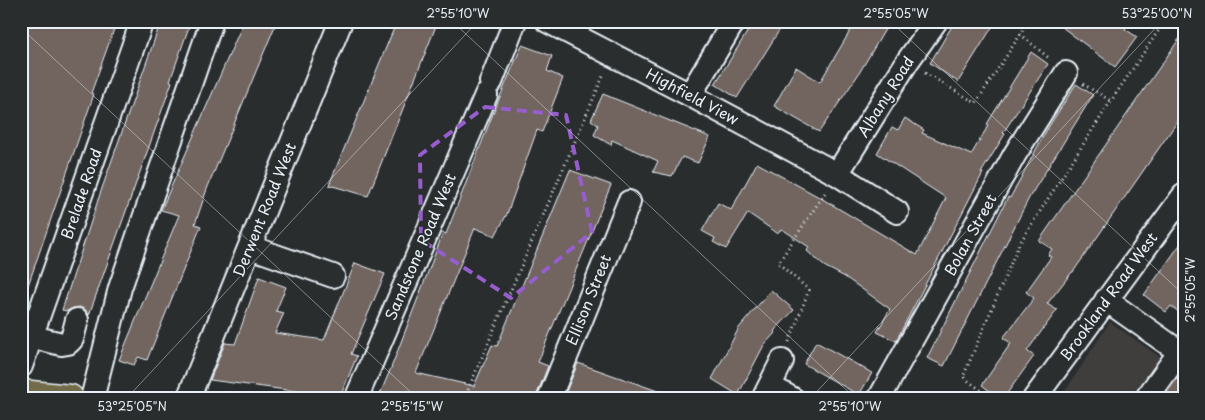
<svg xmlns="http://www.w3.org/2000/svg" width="1205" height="420" viewBox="0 0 1205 420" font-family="'Playpen Sans',sans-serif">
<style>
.built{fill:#403e3d}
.building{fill:#72655f;stroke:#e8f1f8}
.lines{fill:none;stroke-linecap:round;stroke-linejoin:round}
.minor-casing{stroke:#e8f1f8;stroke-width:26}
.major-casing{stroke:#e8f1f8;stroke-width:31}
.path{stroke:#e8f1f8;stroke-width:3;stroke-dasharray:1 4;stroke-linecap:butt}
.minor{stroke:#2a2d2e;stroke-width:22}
.major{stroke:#736c4b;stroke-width:28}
.marked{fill:none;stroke:#965dcd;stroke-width:4;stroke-dasharray:10 6;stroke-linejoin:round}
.ticks{fill:none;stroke:#e8f1f8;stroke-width:1;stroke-opacity:0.45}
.labels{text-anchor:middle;stroke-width:4;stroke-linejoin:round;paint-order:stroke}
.street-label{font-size:15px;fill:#e8f1f8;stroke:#2a2d2e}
.neatline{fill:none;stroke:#e8f1f8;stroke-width:2}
.ticks-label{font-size:12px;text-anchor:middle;fill:#e8f1f8}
</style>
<rect width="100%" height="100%" fill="#2a2d2e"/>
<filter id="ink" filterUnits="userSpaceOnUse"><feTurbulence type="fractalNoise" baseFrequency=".02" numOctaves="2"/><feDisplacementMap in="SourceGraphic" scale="10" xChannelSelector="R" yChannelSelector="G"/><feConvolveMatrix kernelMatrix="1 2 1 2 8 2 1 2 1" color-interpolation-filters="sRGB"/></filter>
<g filter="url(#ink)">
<path class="built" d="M 1110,322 L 1161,358 L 1131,399 L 1060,399 Z"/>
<path class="building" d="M 26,21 L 117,21 L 91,93 L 94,94 L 24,297 L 21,297 L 21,35 Z
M 161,21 L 191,21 L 170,81 L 172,82 L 89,315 L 86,310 L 80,307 L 73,308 L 67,311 L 62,310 L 100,194 Z
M 244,21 L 277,21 L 207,189 L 195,224 L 201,226 L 147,360 L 138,357 L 134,365 L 119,360 L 179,215 L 161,210 Z
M 397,21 L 438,21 L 368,196 L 329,185 Z
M 754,21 L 785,21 L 737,98 L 715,84 Z
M 856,21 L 890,21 L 858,75 L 819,132 L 774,106 L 796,67 L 820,82 Z
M 955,21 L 996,21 L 958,82 L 930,63 Z
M 1054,21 L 1129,21 L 1125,29 L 1137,37 L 1115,67 Z
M 1184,32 L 1184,112 L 1073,272 L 1072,272 L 1047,304 L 1057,310 L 1027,351 L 1034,356 L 1003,399 L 1000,399 L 982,385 L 1011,343 L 1003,338 L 1034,298 L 1026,292 L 1051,257 L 1048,255 L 1052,249 L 1039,241 Z
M 522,45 L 552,56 L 547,71 L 563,78 L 542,132 L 537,130 L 507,214 L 495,236 L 475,228 L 416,373 L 474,386 L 492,345 L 497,346 L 570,170 L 611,185 L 538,362 L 548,366 L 537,394 L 536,399 L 378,399 L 391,368 L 443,233 L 446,234 L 494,111 Z
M 1031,52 L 1048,64 L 1003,133 L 1005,134 L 981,173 L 983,173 L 973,192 L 896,341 L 877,332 L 890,309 L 845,277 L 824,266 L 807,251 L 809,247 L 782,229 L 777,233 L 748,213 L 726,249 L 713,242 L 715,238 L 702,231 L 718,203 L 731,210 L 757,163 L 819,197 L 917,255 L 946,198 L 877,153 L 892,127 L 898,130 L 905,118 L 924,130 L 922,133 L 971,155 L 988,126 L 987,124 Z
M 1076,84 L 1093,95 L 1029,198 L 944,366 L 927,358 L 1008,197 L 1010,198 L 1046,131 Z
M 603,94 L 710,137 L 698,163 L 682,157 L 672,176 L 653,172 L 658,161 L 612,140 L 611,145 L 594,135 L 598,125 L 591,120 Z
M 1184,239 L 1184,316 L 1171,306 L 1166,312 L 1144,295 Z
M 355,263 L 385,274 L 351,354 L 357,356 L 340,397 L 210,380 L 225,343 L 235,344 L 259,277 L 286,287 L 276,311 L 284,313 L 275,333 L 324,340 Z
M 771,290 L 794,310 L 774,331 L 775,333 L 764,345 L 738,395 L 712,379 L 739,328 Z
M 816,342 L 872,373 L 859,395 L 804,364 Z
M 578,363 L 672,396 L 672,399 L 563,399 Z
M 1184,369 L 1184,399 L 1162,399 Z"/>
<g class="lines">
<g class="minor-casing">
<path id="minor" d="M 547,21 L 690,95 L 837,174 L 897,212
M 491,82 L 515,21
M 690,95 L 734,21
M 837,174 L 907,62 L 936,21
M 250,247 L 333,276
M 1106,300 L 1184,355
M 32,337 L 62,344 L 68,343 L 72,339 L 77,320
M 21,366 L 142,21
M 770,386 L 793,399
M 92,399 L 120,288 L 212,21
M 188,399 L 341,21
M 356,399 L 486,95
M 549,399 L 629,202
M 763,399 L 782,361
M 879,399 L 1015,154 L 1066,73
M 1034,399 L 1184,195
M 1146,399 L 1184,346"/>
</g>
<g class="major-casing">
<path id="major" d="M 21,394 L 70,399"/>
</g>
<path class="path" d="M 1020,34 L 1050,59
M 925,73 L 976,103 L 1029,21
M 1083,84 L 1111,101
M 789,342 L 809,290 L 778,263 L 825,193
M 464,399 L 604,74
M 993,399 L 963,377 L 1019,244 L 1111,101 L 1165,21"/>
<use href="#minor" class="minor"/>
<use href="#major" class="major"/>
</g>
</g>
<path class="marked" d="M 485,107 L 566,115 L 592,232 L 511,298 L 421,240 L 420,155 Z"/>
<path class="ticks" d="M 452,21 L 856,399M 890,21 L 1184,295M 21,28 L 418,399M 126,399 L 478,21M 810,399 L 1162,21"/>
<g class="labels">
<g class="street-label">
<text transform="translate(692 97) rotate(28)" y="5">Highfield View</text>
<text transform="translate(886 97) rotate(-58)" y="5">Albany Road</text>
<text transform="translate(82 194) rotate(-71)" y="5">Brelade Road</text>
<text transform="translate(265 210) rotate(-68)" y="5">Derwent Road West</text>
<text transform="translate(971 235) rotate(-61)" y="5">Bolan Street</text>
<text transform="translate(421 247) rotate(-67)" y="5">Sandstone Road West</text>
<text transform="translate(1109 297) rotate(-54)" y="5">Brookland Road West</text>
<text transform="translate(589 300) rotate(-68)" y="5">Ellison Street</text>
</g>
</g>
<rect width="1205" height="420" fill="none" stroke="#2a2d2e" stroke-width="55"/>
<rect x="28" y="28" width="1150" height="364" class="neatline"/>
<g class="ticks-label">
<text x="458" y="18">2°55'10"W</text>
<text x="896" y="18">2°55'05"W</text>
<text x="1157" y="18">53°25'00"N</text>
<text transform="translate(1191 290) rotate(-90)" y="4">2°55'05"W</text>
<text x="132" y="411">53°25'05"N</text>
<text x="412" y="411">2°55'15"W</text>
<text x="850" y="411">2°55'10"W</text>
</g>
</svg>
